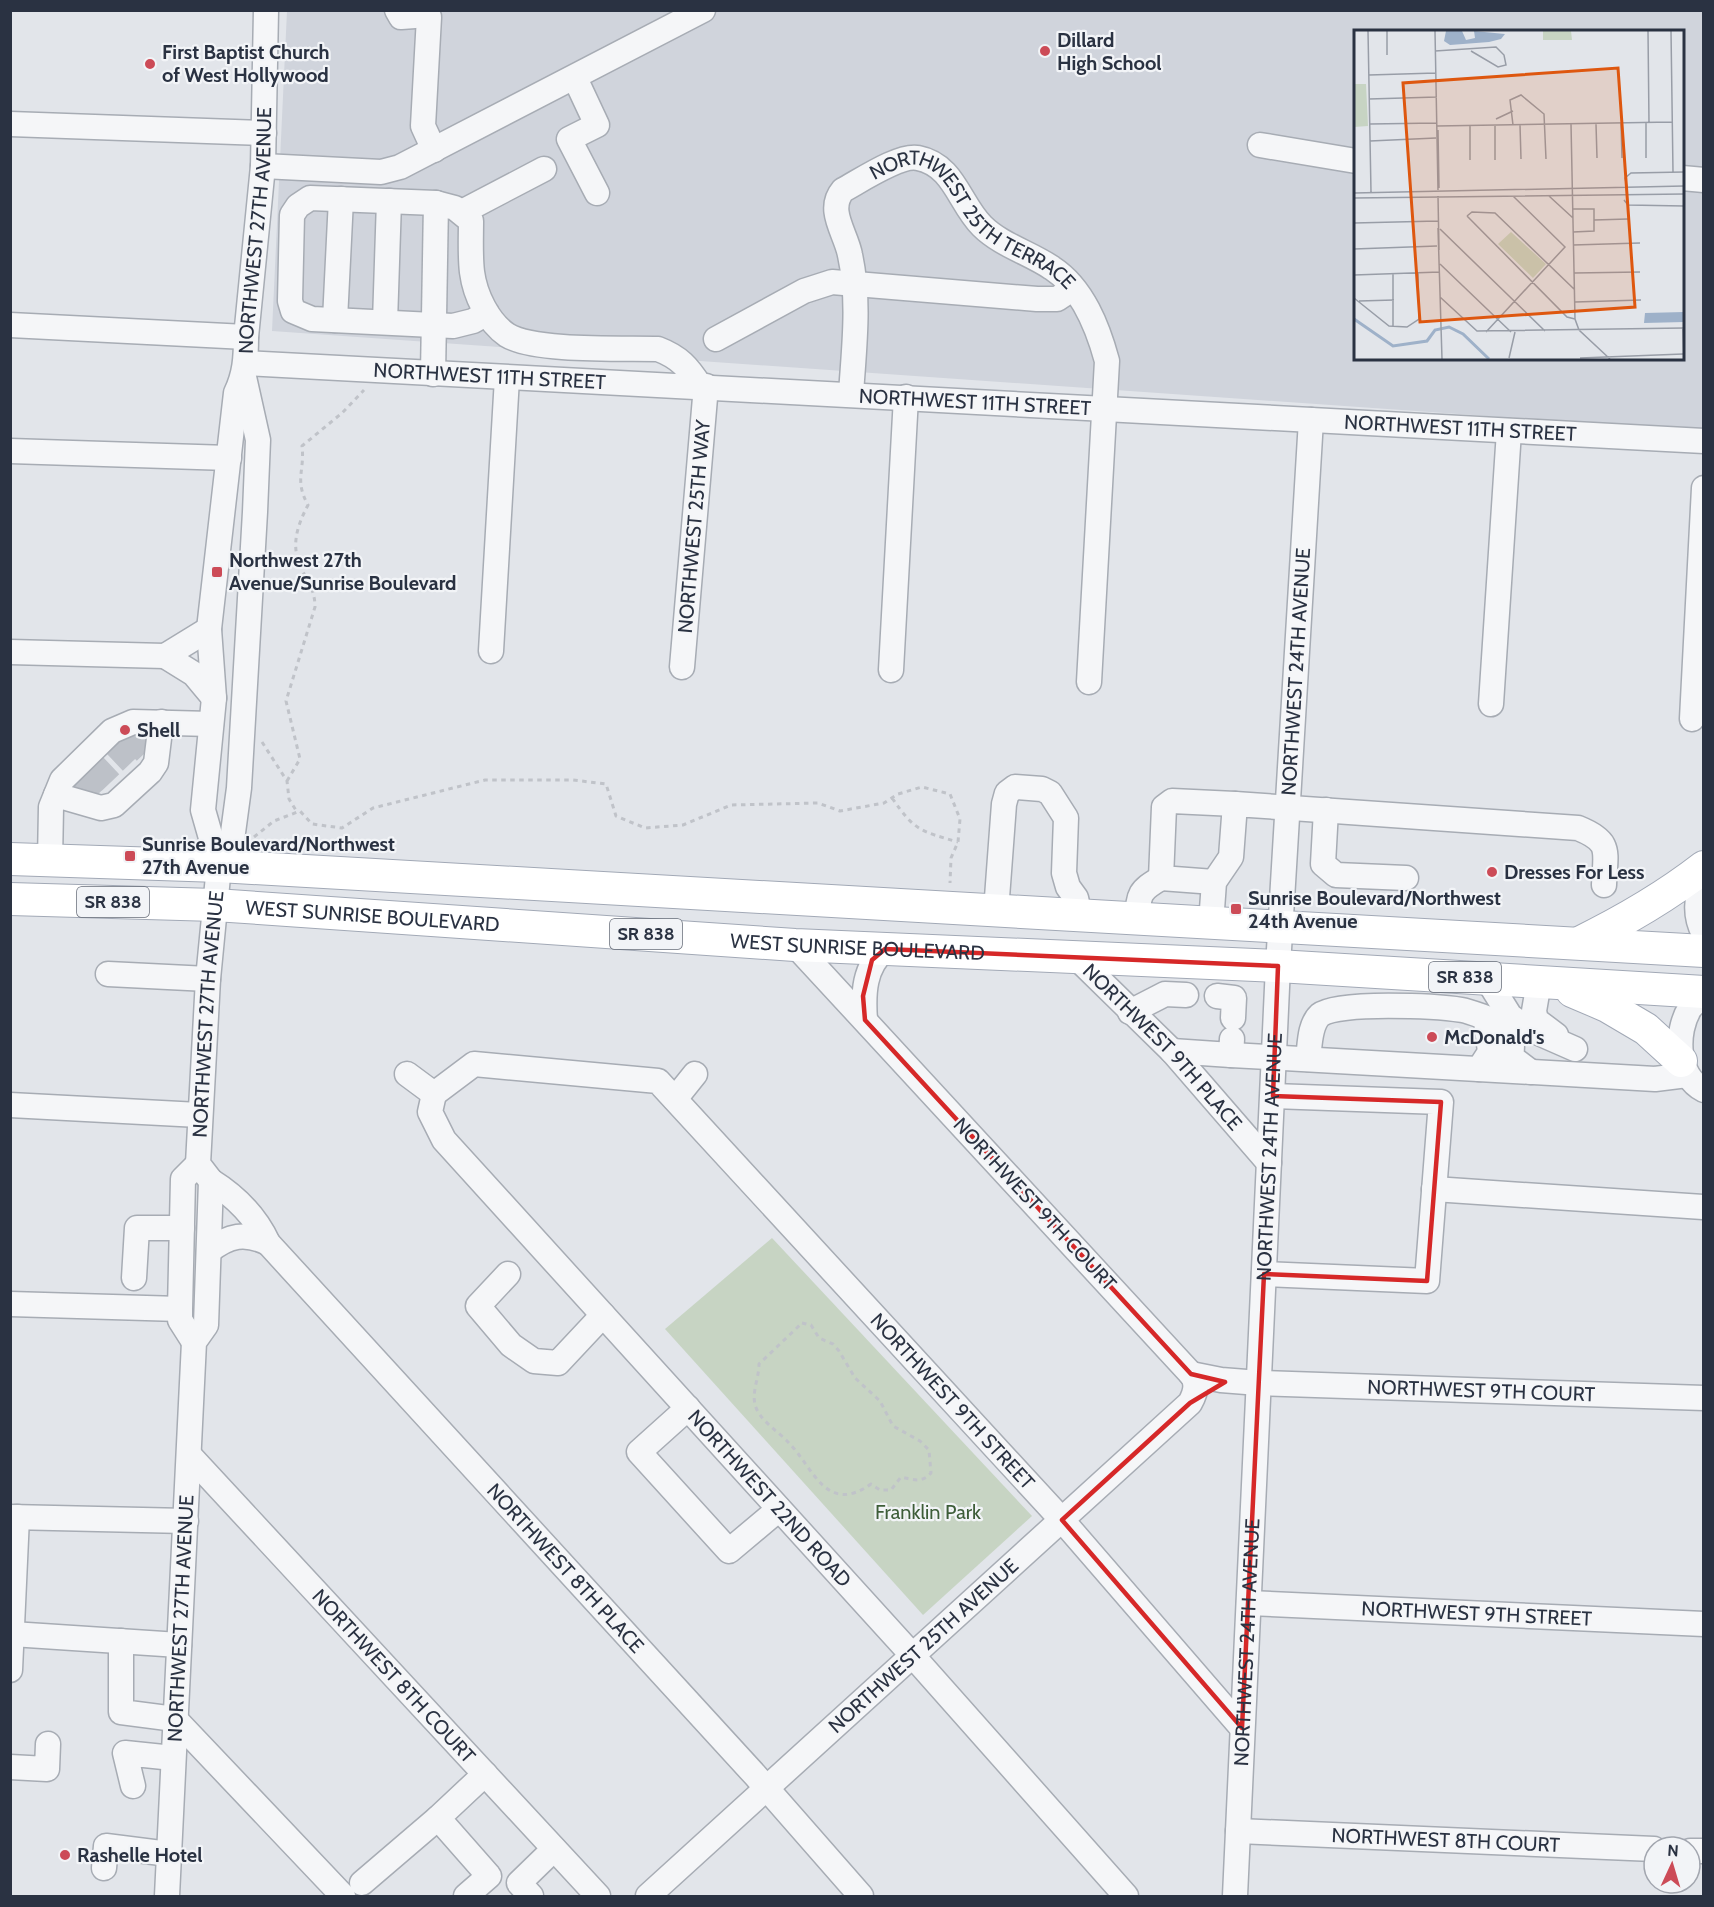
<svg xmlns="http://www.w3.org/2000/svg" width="1714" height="1907" viewBox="0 0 1714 1907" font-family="Cabin,sans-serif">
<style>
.built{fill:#d0d4dc;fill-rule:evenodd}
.green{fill:#c7d4c3}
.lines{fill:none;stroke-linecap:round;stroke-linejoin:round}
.minor-tunnel{stroke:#bdc1c8;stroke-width:24;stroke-dasharray:24 12;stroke-linecap:butt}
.minor-casing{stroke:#a7acb4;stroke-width:27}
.major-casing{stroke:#a2a9b6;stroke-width:34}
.path{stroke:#c0c3c9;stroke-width:3;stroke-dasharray:4.5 4.5;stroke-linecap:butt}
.minor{stroke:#f5f6f8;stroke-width:24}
.major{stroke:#fff;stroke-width:32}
.marked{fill:none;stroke:#d62828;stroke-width:4.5;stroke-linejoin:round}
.poi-dot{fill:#cc4b57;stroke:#f2f4f7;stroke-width:2}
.labels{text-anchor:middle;stroke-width:4.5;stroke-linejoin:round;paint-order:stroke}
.shield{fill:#f2f4f7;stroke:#666c78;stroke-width:1.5}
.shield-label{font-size:18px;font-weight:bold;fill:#2a3242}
.poi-label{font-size:20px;font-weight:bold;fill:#2a3242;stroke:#f2f4f7;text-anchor:start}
.street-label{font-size:20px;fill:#2a3242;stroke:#f2f4f7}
.park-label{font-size:20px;fill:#3d5d38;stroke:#f2f4f7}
.inset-river{fill:none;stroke:#9eb1c9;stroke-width:3}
.inset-road{fill:none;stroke:#989da7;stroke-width:1.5}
.view{fill:#de570f;fill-opacity:0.15;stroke:#de570f;stroke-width:3}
.inset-edge{fill:none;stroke:#2a3242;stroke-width:3}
</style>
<rect width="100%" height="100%" fill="#e2e5ea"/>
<path class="built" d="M 287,11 L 1703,11 L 1703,431 L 272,331 ZM 1356,32 L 1682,32 L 1682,358 L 1356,358 Z"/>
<path class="green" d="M 772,1238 L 1032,1516 L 923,1615 L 665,1329 Z"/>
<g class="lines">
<path class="minor-tunnel" d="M 129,735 L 147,754
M 115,745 L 135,766
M 94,765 L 113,785
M 80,778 L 99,798"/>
<g class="minor-casing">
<g id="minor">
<path d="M 397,10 L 401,17 L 415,16 L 417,10"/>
<path d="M 429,17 L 423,126 L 434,150"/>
<path d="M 575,78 L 597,125 L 569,139 L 597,193"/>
<path d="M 10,124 L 264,133"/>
<path d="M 1260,145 L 1356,161"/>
<path d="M 263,166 L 381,172 L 400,167 L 703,10"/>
<path d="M 1682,178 L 1704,180"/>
<path d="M 462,212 L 544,169"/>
<path d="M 487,313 L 473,321 L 453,326 L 312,319 L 293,311 L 290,301 L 292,215 L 298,206 L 310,198 L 436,203 L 455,208 L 471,221 C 471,238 470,255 472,272 C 475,295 488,322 507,335 C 534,352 624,348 658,349 C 679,357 688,367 700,386"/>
<path d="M 335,320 L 341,199"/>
<path d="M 385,322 L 389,201"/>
<path d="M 10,325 L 246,337"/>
<path d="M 716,339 L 804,291 L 832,282 L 1037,299 L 1057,299 L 1072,289"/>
<path id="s1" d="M 246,363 L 1704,441"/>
<path d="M 433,374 L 436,203"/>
<path id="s2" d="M 851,394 C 854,347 860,301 850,255 C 846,233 826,210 843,190 C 860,181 900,154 918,158 C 954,165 959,203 982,226 C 1001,245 1030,253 1052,268 C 1083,288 1098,328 1107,361 L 1089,682"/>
<path d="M 10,451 L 229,458"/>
<path d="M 491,651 L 507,378"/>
<path d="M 10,652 L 165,656 L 209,629"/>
<path d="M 165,656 L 194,674 L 214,698"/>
<path id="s3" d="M 682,667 L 706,386"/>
<path d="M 891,670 L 906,397"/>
<path d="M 1491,704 L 1509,431"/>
<path d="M 1692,719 L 1704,488"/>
<path d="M 56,795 L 101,808 L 114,805 L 150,772 L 156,763 L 161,722"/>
<path d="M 1326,810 L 1323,864 L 1336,875 L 1406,878"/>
<path d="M 50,861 L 51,807 L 62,780 L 112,731 L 133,722 L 211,724"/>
<path id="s4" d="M 219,866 L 203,810 L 214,698 L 209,629 L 236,393 C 245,374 246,358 246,337 L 263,166 L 266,10"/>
<path d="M 1704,878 C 1696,898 1694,915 1704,934"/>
<path d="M 1214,882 L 1161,878 L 1164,807 L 1172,801 L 1235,804"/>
<path d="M 996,911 L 1004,804 L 1007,793 L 1015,787 L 1042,789 L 1050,793 L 1066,818 L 1064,873 L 1068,887 L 1076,898 L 1080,916"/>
<path d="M 1137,919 C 1139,893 1139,891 1161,878"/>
<path d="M 1211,923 L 1214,882 L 1231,857 L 1235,804 L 1578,828 C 1613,842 1605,852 1604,885"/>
<path id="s5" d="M 1078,959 L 1172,1051 L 1269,1163"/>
<path d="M 108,974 L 208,979"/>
<path d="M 1487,979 L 1510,1016 L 1525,1027 L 1575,1049"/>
<path d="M 1539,982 L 1534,1011 L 1536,1020 L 1556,1035"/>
<path d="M 1704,994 C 1699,999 1694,1003 1690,1008 C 1675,1032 1676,1076 1704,1090"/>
<path d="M 1217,996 L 1234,998 L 1233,1018"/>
<path d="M 1130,1012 L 1165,994 L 1186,995"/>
<path d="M 865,1020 C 863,993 864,967 885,949"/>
<path d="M 1172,1051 L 1231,1055 L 1232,1039"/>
<path d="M 1231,1055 L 1655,1079 L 1687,1075"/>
<path d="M 1308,1059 C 1310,1046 1309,1025 1320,1015 C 1338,1001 1437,1006 1462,1010 C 1469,1011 1495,1021 1501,1024 C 1513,1031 1513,1045 1511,1057 L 1531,1072"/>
<path d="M 1479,1069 L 1490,1052 L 1486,1020"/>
<path d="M 407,1074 L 434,1094"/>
<path id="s6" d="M 434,1094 L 474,1064 L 658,1081 L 1062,1520 L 1242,1728"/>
<path id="s7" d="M 434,1094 L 430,1112 L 444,1140 L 913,1656 L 1126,1896"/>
<path d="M 675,1099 L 695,1074"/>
<path d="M 10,1105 L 199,1115"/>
<path id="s8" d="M 211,1181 C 235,1196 256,1217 268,1243 L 755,1775 L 861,1896"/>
<path d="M 1434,1189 L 1703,1207"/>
<path d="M 209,1251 C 229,1235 245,1232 268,1243"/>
<path d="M 508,1274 L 478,1306 L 511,1345 L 534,1361 L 558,1363 L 603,1315"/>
<path d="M 1264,1274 L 1427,1281 L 1441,1102 L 1273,1096"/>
<path d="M 134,1278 L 137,1228 L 182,1228"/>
<path d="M 10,1304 L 180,1309"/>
<path d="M 194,1342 L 180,1320 L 180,1309 L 183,1179 L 198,1164"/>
<path id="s9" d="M 1191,1374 L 1221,1380 L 1259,1383 L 1704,1398"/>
<path d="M 688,1408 L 639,1452 L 729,1551 L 779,1509"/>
<path id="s10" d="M 190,1456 L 598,1896"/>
<path d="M 10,1517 L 186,1521"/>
<path id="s11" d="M 1249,1603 L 1704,1624"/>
<path d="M 12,1634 L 179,1645"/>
<path d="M 121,1641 L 121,1712 L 175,1719"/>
<path d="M 10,1670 L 17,1517"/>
<path d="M 175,1719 L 343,1896"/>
<path d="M 10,1767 L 47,1769 L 48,1744"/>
<path d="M 133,1786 L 125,1753 L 173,1758"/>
<path id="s12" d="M 1238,1831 L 1654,1849"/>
<path d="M 1690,1851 L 1704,1851"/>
<path d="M 104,1868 L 106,1846 L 169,1854"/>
<path d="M 362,1883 L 438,1818"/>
<path id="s13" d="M 167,1896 L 194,1342 L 206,1325 L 211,1181 L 198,1164 L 208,979 L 219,866 L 232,840 L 239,788 L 255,512 L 258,440 L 244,377"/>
<path d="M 466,1896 L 489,1876 L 438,1818 L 485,1774"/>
<path d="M 531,1896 L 519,1883 L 554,1849"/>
<path id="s14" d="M 648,1896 L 1190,1403 C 1195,1394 1199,1383 1191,1374 L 795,945"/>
<path id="s15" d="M 1235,1896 L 1278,966 L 1311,420"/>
</g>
</g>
<g class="major-casing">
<g id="major">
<path d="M 10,859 L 219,866 L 1704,951"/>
<path id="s16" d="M 10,899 L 215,905 L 795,945 L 1278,966 L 1704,992"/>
<path d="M 1579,943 C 1624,921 1664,898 1704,867"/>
<path d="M 1572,991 L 1607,1006 L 1646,1029 L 1681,1061"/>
</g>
</g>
<path class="path" d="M 262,742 L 287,781 L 289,799 L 297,812
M 287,781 L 300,759 L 286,701 L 315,607 C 315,593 310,584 303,572 C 290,548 296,528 308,505 C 294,480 305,471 302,446 L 342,413 L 364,390
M 892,798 C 915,831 920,831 958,842
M 254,837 L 274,821 L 300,811 L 312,824 L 342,828 L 373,808 L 485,780 L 573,780 L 606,784 L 616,816 L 645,828 L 683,825 L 731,805 L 818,803 L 840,811 L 884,803 L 898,794 L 922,787 L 950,794 L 960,819 L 958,842 L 951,858 L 950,883
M 802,1323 L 811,1325 L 819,1338 L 833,1344 L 839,1351 L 855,1378 L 880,1401 L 893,1426 L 920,1441 L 929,1450 L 931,1473 C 922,1483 914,1480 901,1477 L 891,1490 L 880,1490 L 871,1484 C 826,1516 813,1467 789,1443 C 778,1431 760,1421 755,1405 C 752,1390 759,1378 759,1364 Z"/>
<use href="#minor" class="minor"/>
<use href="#major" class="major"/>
</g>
<path class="marked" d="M 885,949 L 1278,966 L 1273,1096 L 1441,1102 L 1427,1281 L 1264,1274 L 1242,1728 L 1062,1520 L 1190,1403 L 1225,1382 L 1191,1374 L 865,1020 L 863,996 L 872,960 Z"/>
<g class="poi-dot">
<circle cx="1045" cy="51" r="6"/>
<circle cx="150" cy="64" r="6"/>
<rect x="211" y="566" width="12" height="12" rx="3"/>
<circle cx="125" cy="730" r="6"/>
<rect x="124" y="850" width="12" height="12" rx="3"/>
<circle cx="1492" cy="872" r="6"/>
<rect x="1230" y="903" width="12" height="12" rx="3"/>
<circle cx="1432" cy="1037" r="6"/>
<circle cx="65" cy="1855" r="6"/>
</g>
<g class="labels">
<g class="shield">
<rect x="77" y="887" width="72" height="30" rx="4.5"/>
<rect x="610" y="919" width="72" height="30" rx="4.5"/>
<rect x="1429" y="962" width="72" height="30" rx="4.5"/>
</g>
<g class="shield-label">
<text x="113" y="908">SR 838</text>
<text x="646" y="940">SR 838</text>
<text x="1465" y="983">SR 838</text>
</g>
<g class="poi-label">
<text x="1057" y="47">Dillard<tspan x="1057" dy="23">High School</tspan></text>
<text x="162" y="59">First Baptist Church<tspan x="162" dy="23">of West Hollywood</tspan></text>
<text x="229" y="567">Northwest 27th<tspan x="229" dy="23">Avenue/Sunrise Boulevard</tspan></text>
<text x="137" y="737">Shell</text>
<text x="142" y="851">Sunrise Boulevard/Northwest<tspan x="142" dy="23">27th Avenue</tspan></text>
<text x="1504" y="879">Dresses For Less</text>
<text x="1248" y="905">Sunrise Boulevard/Northwest<tspan x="1248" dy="23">24th Avenue</tspan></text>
<text x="1444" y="1044">McDonald's</text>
<text x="77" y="1862">Rashelle Hotel</text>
</g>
<g class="street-label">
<text dy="7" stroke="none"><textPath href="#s4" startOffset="642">NORTHWEST 27TH AVENUE</textPath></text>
<text dy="7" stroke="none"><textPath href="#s2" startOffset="368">NORTHWEST 25TH TERRACE</textPath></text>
<text dy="7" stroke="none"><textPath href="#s1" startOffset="244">NORTHWEST 11TH STREET</textPath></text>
<text dy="7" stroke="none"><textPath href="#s1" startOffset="730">NORTHWEST 11TH STREET</textPath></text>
<text dy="7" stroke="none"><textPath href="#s1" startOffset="1216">NORTHWEST 11TH STREET</textPath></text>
<text dy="7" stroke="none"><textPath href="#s3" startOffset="141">NORTHWEST 25TH WAY</textPath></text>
<text dy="7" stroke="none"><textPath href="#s15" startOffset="1226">NORTHWEST 24TH AVENUE</textPath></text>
<text dy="7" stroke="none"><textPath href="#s16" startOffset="363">WEST SUNRISE BOULEVARD</textPath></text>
<text dy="7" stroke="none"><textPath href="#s16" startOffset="849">WEST SUNRISE BOULEVARD</textPath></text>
<text dy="7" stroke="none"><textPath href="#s13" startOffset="891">NORTHWEST 27TH AVENUE</textPath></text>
<text dy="7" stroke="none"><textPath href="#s5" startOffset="122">NORTHWEST 9TH PLACE</textPath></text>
<text dy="7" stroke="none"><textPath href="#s15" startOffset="740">NORTHWEST 24TH AVENUE</textPath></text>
<text transform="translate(1035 1204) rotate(47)" y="7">NORTHWEST 9TH COURT</text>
<text dy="7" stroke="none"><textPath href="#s9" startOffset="291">NORTHWEST 9TH COURT</textPath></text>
<text dy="7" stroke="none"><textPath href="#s6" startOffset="670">NORTHWEST 9TH STREET</textPath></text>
<text dy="7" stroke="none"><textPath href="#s7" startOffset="534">NORTHWEST 22ND ROAD</textPath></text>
<text dy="7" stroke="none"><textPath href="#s8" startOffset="526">NORTHWEST 8TH PLACE</textPath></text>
<text dy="7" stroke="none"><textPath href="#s11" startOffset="228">NORTHWEST 9TH STREET</textPath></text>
<text dy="7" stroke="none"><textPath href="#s13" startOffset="278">NORTHWEST 27TH AVENUE</textPath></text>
<text dy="7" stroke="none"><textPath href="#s15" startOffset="254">NORTHWEST 24TH AVENUE</textPath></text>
<text dy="7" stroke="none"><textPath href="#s14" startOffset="372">NORTHWEST 25TH AVENUE</textPath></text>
<text dy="7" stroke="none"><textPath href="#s10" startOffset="300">NORTHWEST 8TH COURT</textPath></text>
<text dy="7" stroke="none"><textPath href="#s12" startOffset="208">NORTHWEST 8TH COURT</textPath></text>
</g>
<g class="park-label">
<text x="928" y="1519">Franklin Park</text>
</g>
</g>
<g transform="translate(1354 30)">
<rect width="330" height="330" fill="#e2e5ea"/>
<path d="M 189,1 L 217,1 L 218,10 L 189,10 ZM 0,54 L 12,54 L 14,96 L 0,97 ZM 157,202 L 192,234 L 179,248 L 144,214 Z" fill="#c7d4c3"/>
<path d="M 92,1 L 108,1 L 112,10 L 121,8 L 120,1 L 151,4 L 147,9 L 135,12 L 96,15 L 90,11 ZM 330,282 L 330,292 L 290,293 L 291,283 Z" fill="#9eb1c9"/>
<path class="inset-river" d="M 0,289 L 39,316 L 73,311 L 81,300 L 95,297 L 109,304 L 135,329"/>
<path class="inset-road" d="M 14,1 L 17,162M 33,1 L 33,25M 81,1 L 84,160M 294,1 L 295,93M 317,1 L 319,142M 81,21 L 142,17 L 150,25 L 152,35 L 144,37 L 117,21M 15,45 L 82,43M 15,69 L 83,67M 142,89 L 159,81M 267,93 L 268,128M 292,93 L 292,128M 16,94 L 83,93M 217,94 L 221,289 L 225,300 L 256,329M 242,94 L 243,128M 159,95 L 156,70 L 167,65 L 190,84 L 192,129M 166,95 L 167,129M 83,96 L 318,92M 116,96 L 116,130M 84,100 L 85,158M 16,111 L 82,108M 141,130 L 141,95M 273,157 L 271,148 L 277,143 L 330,142M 0,163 L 330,156M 84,166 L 85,220M 195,166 L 219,188M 0,168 L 330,164M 270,170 L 274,175 L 330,176M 219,179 L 240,179 L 240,201 L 219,202M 113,186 L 213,287 L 221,289M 113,186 L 118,182 L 141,183 L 220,259M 240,190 L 274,189M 0,193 L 84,191M 84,198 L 88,329M 86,199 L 191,301M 219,215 L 286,213M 0,219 L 83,216M 86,234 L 157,302M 220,243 L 286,242M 0,245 L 86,242M 86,267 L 123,301 L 330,298M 0,268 L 35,296 L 53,297 L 65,289 L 64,243M 5,271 L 40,270M 221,272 L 287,270M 39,296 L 39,244M 329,298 L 330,329M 132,302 L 211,217 L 159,166M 155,328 L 161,302M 226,328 L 329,324"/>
<path class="view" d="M 264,38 L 281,277 L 66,292 L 49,53 Z"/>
<rect width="330" height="330" class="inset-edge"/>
</g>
<rect width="1714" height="1907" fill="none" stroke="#2a3242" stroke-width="24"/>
<g transform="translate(1672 1865) rotate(4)"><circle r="28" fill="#f2f4f7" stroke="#a2a6af" stroke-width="1.5"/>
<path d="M0-4.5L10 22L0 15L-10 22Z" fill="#cc4b57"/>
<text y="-9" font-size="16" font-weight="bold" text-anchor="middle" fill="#2a3242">N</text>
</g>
</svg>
